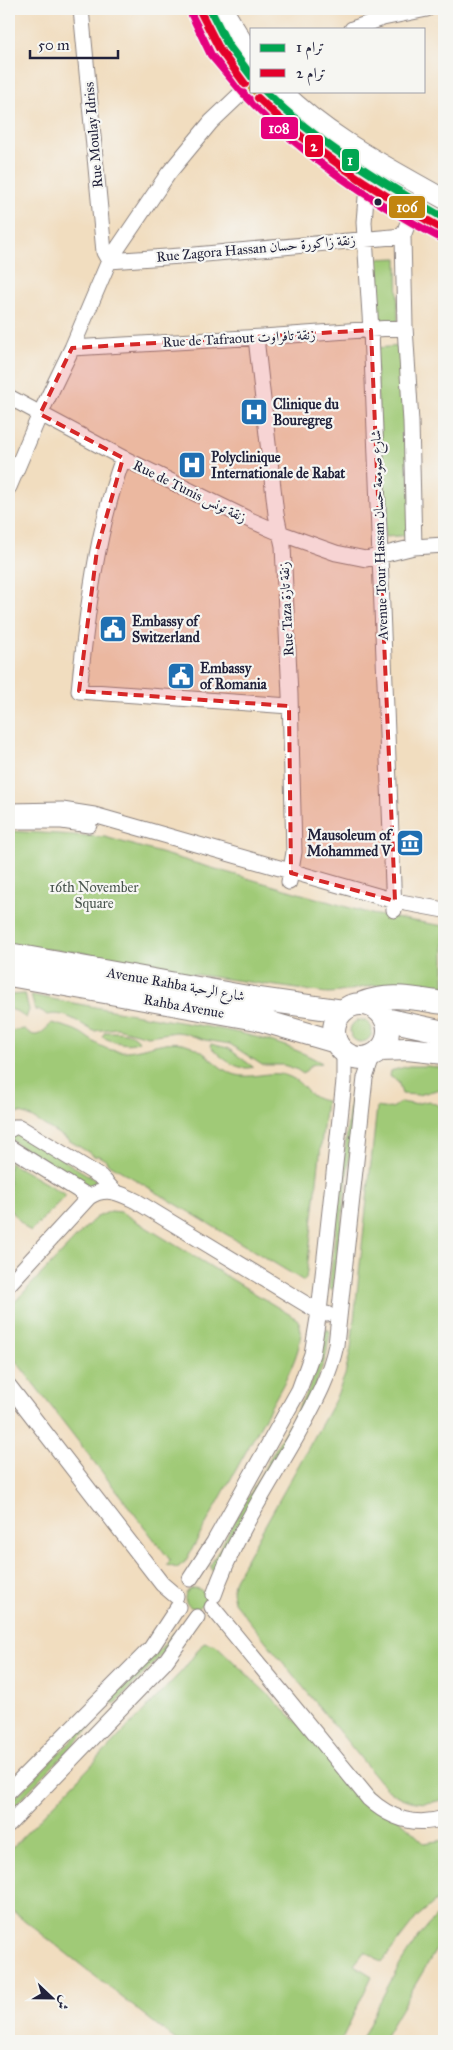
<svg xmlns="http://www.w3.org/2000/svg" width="453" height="2050" viewBox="0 0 453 2050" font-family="'IM FELL Great Primer',Amiri,serif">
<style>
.green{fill:#a0ca77;stroke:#617659}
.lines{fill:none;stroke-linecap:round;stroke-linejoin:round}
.minor-casing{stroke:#8a807d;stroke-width:17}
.major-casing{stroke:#8a807d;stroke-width:21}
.highway-casing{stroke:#8a807d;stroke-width:24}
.minor{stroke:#fff;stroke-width:15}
.major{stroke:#fff;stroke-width:19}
.highway{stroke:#fff;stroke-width:22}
.bus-1-casing{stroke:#f6f6f2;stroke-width:11}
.bus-2-casing{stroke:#f6f6f2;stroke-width:11}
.bus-1{stroke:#c2850f;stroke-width:8}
.bus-2{stroke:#e5007d;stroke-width:8}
.tram-1-casing{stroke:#f6f6f2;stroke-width:11}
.tram-2-casing{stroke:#f6f6f2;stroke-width:11}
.tram-1{stroke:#00a651;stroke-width:8}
.tram-2{stroke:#e4002b;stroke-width:8}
.marked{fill:#d62828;fill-opacity:0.2;stroke:#d62828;stroke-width:4;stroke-dasharray:10 6;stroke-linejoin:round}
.bus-dot{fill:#22223b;stroke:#f6f6f2;stroke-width:2}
.labels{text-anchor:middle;stroke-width:4.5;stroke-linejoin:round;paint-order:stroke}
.street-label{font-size:14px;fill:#22223b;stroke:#f6f6f2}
.poi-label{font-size:14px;font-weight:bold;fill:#22223b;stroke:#f6f6f2;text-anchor:start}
.park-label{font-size:14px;fill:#48544d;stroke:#f6f6f2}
.line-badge{stroke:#f6f6f2;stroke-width:2}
.badge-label{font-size:14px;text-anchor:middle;font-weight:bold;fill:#fff}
</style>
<rect width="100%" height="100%" fill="#f6f6f2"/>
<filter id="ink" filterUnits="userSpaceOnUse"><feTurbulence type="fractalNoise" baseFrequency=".02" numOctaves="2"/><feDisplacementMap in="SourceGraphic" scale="10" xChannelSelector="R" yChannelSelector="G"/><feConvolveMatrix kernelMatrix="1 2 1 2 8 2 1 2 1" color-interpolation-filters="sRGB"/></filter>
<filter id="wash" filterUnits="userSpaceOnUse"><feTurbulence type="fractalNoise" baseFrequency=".0096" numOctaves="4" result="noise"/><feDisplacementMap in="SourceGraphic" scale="20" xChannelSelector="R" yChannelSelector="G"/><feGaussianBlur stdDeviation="1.12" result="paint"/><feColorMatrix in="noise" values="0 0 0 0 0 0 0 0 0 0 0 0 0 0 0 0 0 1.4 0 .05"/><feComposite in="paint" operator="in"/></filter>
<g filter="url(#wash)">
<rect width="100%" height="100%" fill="#f1ddbf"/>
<path class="green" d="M 397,258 L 398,321 L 380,324 L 378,321 L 373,259 Z
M 402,346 L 412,535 L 385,537 L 375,348 Z
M 9,831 L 105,837 L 371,914 L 444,926 L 444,993 C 422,989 399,983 377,985 C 360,987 344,993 326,993 L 185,973 L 79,952 L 9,946 Z
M 25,994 L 29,1010 L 26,1018 L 16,1011 L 9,1009 L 9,995 Z
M 31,995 C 77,1004 122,1012 167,1020 C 220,1029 275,1036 322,1063 L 311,1065 L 303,1074 L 296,1069 L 283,1065 L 262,1065 L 230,1044 L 205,1040 L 184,1033 L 176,1032 L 148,1036 L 117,1028 L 94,1031 C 78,1023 67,1011 47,1015 L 42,1011 L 35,1010 Z
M350 1031a11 11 0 1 1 22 0a11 11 0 1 1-22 0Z
M 52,1023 C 61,1026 73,1028 81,1033 C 93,1041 103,1050 118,1051 C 143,1053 165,1036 189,1045 C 207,1051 216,1068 233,1074 C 253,1081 271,1068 290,1077 C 306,1084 306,1098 326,1101 L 306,1279 L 304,1281 L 106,1162 L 107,1161 L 97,1155 L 96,1157 L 31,1117 L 21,1113 L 9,1113 L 9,1031 L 25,1029 C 37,1042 43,1031 52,1023 Z
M 105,1032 C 116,1032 133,1031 139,1041 C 129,1047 113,1042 102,1037 Z
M 211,1044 L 228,1048 L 253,1067 C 238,1072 220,1057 210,1046 Z
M 409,1066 L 428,1066 L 444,1068 L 444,1088 L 418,1095 L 402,1094 L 398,1081 L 389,1076 L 390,1071 Z
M 351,1096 L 354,1096 L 356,1099 L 334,1287 L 332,1290 L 329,1288 Z
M 429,1101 L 444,1108 L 444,1799 C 420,1808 398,1800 380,1782 L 234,1602 L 232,1591 L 235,1579 L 335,1400 L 345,1375 L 351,1348 L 377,1107 C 387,1109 393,1110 400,1102 L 413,1104 Z
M 17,1132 L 96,1180 L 95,1186 L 89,1186 L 15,1143 L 11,1137 Z
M 9,1162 L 66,1195 L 30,1232 L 9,1209 Z
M 111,1211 L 121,1212 L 297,1319 C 308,1333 292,1367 285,1381 L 185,1562 L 177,1568 L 167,1565 L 170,1560 L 9,1352 L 9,1308 L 91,1222 L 97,1217 Z
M 326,1329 L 328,1329 L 330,1332 L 326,1356 L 314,1389 L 215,1568 L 212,1571 L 210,1566 L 310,1387 L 321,1356 Z
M185 1598a10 10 0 1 1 20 0a10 10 0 1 1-20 0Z
M 176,1633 L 177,1635 L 171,1645 L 116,1703 L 112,1703 L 112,1698 L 157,1653 L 172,1634 Z
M 204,1642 L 216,1645 L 424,1843 L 444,1840 L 444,1894 L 417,1917 L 382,1962 L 365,1951 L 354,1965 L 372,1976 L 341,2041 L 177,2041 L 9,1908 L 9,1851 L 183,1670 Z
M 87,1725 L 89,1728 L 88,1730 L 9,1811 L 9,1804 Z
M 444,1909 L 444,1936 L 382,2041 L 361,2041 C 384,1994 405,1945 444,1909 Z"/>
</g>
<g filter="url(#ink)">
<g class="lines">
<g class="minor-casing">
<path id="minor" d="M 81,9 L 104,252 L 109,261 L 195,255 L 403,236
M 352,29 L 383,18 L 427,9
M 380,164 L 367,185 L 364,222 L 371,330 L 394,910
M 256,338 L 276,514 L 283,546 L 290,695 L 294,852 L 289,882
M 72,348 L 263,337 L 405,327
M 9,397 L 123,458 L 250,520 L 280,533 L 336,553 L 366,559 L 414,547 L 444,545
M 123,458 C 96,533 87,612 79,691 L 289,706
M 9,487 L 40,414 L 72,348 L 109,261 L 168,174 L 211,122 L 250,85
M 414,547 L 411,422 L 405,327 L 403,236 L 412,212 L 425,189
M 9,811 L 62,810 L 94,815 L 395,901 L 444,910
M 15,821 L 62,821 L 89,825
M 9,1130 L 14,1127 L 19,1127 L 101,1177 L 114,1191
M 9,1147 L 89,1197
M 9,1284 L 89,1197 C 106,1186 120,1193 136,1201 L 319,1312 L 327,1314
M 9,1386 L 162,1584 L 176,1596
M 190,1579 L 214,1542 L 299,1390 L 312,1354 L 319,1312 L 344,1081 L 344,1053
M 214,1595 C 233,1539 268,1487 297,1436 C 313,1406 329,1379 336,1345 L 365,1078 L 373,1055
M 212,1607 L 369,1799 C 391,1819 415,1827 444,1818
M 9,1791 L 151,1648 L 178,1607
M 9,1824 L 165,1662 L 197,1617"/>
</g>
<g class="major-casing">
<path id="major" d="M 200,9 L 219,49 L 252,88
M 223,9 L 252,57
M 255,91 C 309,149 374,193 444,228
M 282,91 C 329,138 388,167 444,199"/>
</g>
<g class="highway-casing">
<path id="highway" d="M 9,954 L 259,999 L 343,1011
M 9,975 L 257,1019 L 336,1042
M 360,1004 C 389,992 415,999 444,1003
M334 1031a27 27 0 1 1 54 0a27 27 0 1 1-54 0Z
M 385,1019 L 444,1032
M 380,1050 L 407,1049 L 444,1053"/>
</g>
<use href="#minor" class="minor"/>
<use href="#major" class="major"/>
<use href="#highway" class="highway"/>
<g class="bus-1-casing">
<path id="bus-1" d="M 200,9 L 219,49 L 252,88
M 255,91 C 311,148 374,191 444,228"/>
</g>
<g class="bus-2-casing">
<path id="bus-2" d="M 191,13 L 211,55 L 244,94
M 248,98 C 304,156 368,200 439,237"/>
</g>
<use href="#bus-1" class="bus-1"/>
<use href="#bus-2" class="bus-2"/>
<g class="tram-1-casing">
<path id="tram-1" d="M 210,9 L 228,45 L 252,77
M 265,91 C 318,144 380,181 444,218"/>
</g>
<g class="tram-2-casing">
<path id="tram-2" d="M 201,13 L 220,50 L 245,84
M 258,98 C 312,151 374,190 439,227"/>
</g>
<use href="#tram-1" class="tram-1"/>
<use href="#tram-2" class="tram-2"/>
</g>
</g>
<path class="marked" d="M 371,330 L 395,901 L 291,873 L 289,706 L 79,691 L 97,550 L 123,458 L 40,414 L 72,348 Z"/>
<defs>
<g id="hospital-square" transform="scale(1.4375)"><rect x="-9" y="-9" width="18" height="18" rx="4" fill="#1f6fb2" stroke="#f6f6f2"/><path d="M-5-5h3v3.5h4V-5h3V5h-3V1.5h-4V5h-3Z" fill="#fff"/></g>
<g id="civic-square" transform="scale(1.4375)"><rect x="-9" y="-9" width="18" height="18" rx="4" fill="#1f6fb2" stroke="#f6f6f2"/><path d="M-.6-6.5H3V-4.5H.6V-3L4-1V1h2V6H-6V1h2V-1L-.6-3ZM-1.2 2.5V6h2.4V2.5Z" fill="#fff"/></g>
<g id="museum-square" transform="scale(1.4375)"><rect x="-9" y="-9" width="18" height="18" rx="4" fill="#1f6fb2" stroke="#f6f6f2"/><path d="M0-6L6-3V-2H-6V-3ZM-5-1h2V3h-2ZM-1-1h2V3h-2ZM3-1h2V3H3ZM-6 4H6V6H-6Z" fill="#fff"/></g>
</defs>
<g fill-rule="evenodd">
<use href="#hospital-square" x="254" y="412"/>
<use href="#hospital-square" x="192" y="465"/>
<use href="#civic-square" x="113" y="629"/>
<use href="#civic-square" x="181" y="676"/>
<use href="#museum-square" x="410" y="843"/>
</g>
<circle class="bus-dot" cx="378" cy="202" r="4.5"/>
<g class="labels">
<g class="street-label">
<text transform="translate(93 135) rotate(-95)" y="5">Rue Moulay Idriss</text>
<text transform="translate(256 248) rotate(-5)" y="5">Rue Zagora Hassan زنقة زاكورة حسان</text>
<text transform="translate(239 338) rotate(-3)" y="5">Rue de Tafraout زنقة تافراوت</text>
<text transform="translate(190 491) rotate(26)" y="5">Rue de Tunis زنقة تونس</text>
<text transform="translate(379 535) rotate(-92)" y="5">Avenue Tour Hassan شارع صومعة حسان</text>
<text transform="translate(286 609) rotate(-93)" y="5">Rue Taza زنقة تازة</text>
<text transform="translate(176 984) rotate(10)" y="5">Avenue Rahba شارع الرحبة</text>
<text transform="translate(184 1006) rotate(10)" y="5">Rahba Avenue</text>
</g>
<g class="poi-label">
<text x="273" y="409">Clinique du<tspan x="273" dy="16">Bouregreg</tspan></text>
<text x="211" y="462">Polyclinique<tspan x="211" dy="16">Internationale de Rabat</tspan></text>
<text x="132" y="626">Embassy of<tspan x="132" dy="16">Switzerland</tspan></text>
<text x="200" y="673">Embassy<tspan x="200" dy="16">of Romania</tspan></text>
<text x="391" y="840" text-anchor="end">Mausoleum of<tspan x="391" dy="16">Mohammed V</tspan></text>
</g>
<g class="park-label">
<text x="94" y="892">16th November<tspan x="94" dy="16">Square</tspan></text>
</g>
</g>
<g class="line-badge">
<rect x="260" y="116" width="39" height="24" rx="5" fill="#e5007d"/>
<rect x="304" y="134" width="20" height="24" rx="5" fill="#e4002b"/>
<rect x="341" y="148" width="19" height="24" rx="5" fill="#00a651"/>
<rect x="388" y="195" width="38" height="24" rx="5" fill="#c2850f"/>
</g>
<g class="badge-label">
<text x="279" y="133">108</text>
<text x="314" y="151">2</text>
<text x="350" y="165">1</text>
<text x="407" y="212">106</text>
</g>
<rect width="453" height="2050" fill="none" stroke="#f6f6f2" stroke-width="30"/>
<rect x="250" y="28" width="175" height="65" fill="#f6f6f2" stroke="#a1a1a9"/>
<rect x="260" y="44" width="25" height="8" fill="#00a651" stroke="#a1a1a9"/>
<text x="296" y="52" font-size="15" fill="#22223b">ترام 1</text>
<rect x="260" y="69" width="25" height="8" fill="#e4002b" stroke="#a1a1a9"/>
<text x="296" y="78" font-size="15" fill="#22223b">ترام 2</text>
<g transform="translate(52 1998) rotate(112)" stroke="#f6f6f2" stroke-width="4" paint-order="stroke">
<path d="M0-4L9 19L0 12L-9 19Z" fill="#22223b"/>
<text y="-8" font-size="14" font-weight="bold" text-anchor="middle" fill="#22223b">ش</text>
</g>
<path d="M30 50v8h88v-8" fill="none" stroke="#22223b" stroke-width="2.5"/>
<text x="38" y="50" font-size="15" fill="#22223b" stroke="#f6f6f2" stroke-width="4" paint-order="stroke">50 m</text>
</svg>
